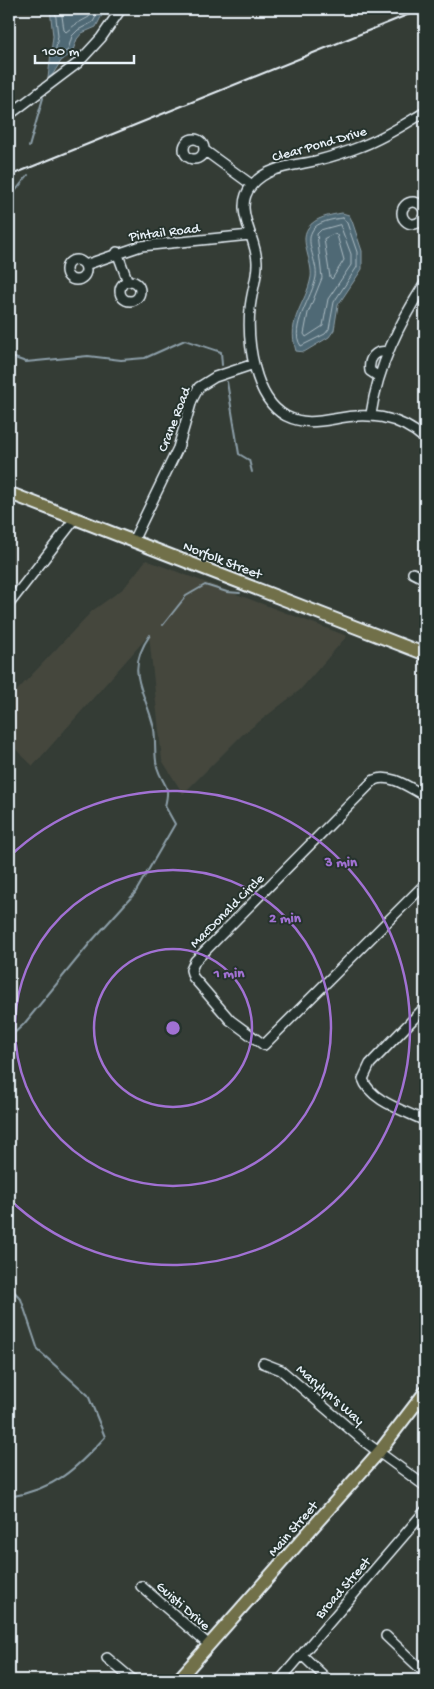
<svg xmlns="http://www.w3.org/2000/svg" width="434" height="1689" viewBox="0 0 434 1689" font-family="'Gochi Hand',sans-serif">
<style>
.built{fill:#44473e}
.water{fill:#506974;stroke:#8d9fa9}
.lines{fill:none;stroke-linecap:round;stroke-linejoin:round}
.shore{stroke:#abbbc3;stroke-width:1}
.stream{stroke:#8d9fa9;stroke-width:2}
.minor-casing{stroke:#e8f1f8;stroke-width:12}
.major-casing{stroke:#e8f1f8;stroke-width:15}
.minor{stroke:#26332d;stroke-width:9}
.major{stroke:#71704a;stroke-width:11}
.rail{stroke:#e8f1f8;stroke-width:2}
.ring{fill:none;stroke:#a171d3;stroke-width:2.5}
.labels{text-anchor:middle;stroke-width:4;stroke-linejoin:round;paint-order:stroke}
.street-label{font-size:14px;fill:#e8f1f8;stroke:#26332d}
.centre{fill:#a171d3;stroke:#26332d;stroke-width:2.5}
.ring-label{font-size:15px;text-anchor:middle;font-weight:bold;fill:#a171d3;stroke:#26332d;stroke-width:4;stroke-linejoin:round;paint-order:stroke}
</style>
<rect width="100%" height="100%" fill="#343c35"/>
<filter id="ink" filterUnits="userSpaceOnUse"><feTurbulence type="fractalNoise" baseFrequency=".02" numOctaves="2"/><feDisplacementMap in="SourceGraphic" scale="10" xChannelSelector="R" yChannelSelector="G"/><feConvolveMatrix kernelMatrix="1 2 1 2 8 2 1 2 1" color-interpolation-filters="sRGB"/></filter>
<g filter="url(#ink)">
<path class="built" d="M 146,560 L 347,636 L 300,690 L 242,735 L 183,794 L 162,760 L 149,635 L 33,766 L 9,743 L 9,699 L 92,611 L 124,588 Z"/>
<path class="water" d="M 50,9 L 108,9 L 103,13 L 96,27 L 82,33 L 77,39 L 72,53 L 61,61 L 53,74 L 48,78 L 53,36 Z
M 342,213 L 349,215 L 352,221 L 362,251 L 362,269 L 338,305 L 334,330 L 329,337 L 304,352 L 296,351 C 286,318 306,305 311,277 C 313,262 299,241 308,228 C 315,217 331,215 342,213 Z"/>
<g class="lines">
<path class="shore" d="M 55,9 L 58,36 L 55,54 L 57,57 L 68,50 L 72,36 L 78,30 L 93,22 L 100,9
M 61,9 L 64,30 L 66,32 L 76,24 L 89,17 L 92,9
M 343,218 L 347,223 L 357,252 L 357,267 L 334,302 L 329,329 L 325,334 L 301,346 C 288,328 313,296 316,277 C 318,263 305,244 312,231 C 316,222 333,219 343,218 Z
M 340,225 L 351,254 L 351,265 L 328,299 L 323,326 L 306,337 L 304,334 L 308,313 L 322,278 L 317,234 L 321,230 Z
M 334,234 L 337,235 L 344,260 L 332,279 L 330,277 L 324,239 Z"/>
<path class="stream" d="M 29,147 L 43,98
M 9,199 L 28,175
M 9,356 L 26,362 L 88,356 L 121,360 L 145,358 L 185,340 L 221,352 L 222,365
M 227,382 L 239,454 L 249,460 L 252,472
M 163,625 L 186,596 L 205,585 L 227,592 L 240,593
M 9,1038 L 24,1024 L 90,943 L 135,893 L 175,824 L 165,806 C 171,782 163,787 157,767 C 154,755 156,741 154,729 C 146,690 123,674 150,635
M 9,1286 L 21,1299 L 38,1350 L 88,1395 L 105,1437 C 75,1470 55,1489 9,1497"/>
<g class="minor-casing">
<path id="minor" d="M 425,112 C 405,124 384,138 362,146 C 347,152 331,157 315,161 C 293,166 268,166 252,185 C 231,209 258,238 257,264 C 257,279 251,294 250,309 C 247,341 254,399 286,416 C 302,424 317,422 334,419 C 368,412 398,415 425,439
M 9,115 L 78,63 L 101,38 L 121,9
M184 149a10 10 0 1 1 20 0a10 10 0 1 1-20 0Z
M 204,150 L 252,185
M402 213a11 11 0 1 1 22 0a11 11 0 1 1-22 0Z
M 117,252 L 128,282
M66 270a10 10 0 1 1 20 0a10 10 0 1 1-20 0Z
M 85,265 L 141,246 L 250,235
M120 291a10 10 0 1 1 20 0a10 10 0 1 1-20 0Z
M 379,377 L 370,371 C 368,359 375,349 388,352
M 371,414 C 378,366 399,324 425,283
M 133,541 L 178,448 L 192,400 L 199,387 L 215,377 L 254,364
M 413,573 L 425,579
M 9,604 L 75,519
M 425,796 C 410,788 391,773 374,780 L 195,961 L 191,970 L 193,977 L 230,1020 L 264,1045 L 425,884
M 425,1007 L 370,1064 L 363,1079 C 370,1101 406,1111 425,1121
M 263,1363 L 281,1370 L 365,1442 L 425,1486
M 141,1586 L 209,1645
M 386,1636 L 425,1673
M 302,1655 L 328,1680
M 107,1658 L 133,1680
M 280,1680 L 425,1511"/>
</g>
<g class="major-casing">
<path id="major" d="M 9,493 L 425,654
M 178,1680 L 379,1452 L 425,1392"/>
</g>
<use href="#minor" class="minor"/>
<use href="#major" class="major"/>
<path class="rail" d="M 9,176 L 422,9"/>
</g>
</g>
<g class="ring">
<circle cx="173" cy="1028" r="79"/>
<circle cx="173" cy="1028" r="158"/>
<path d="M10 856A237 237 0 1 1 10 1200"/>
</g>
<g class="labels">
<g class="street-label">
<text transform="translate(319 143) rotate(-16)" y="5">Clear Pond Drive</text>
<text transform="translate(164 231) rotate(-7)" y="5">Pintail Road</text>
<text transform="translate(173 419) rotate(-69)" y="5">Crane Road</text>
<text transform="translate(223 559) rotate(21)" y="5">Norfolk Street</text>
<text transform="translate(226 910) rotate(-45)" y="5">MacDonald Circle</text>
<text transform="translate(331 1394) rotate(41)" y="5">Marylyn's Way</text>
<text transform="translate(292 1528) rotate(-49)" y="5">Main Street</text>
<text transform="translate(342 1587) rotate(-49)" y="5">Broad Street</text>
<text transform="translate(184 1605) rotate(41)" y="5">Guisti Drive</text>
</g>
</g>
<circle cx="173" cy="1028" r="8" class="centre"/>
<g class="ring-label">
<text x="341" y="866">3 min</text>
<text x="285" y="922">2 min</text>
<text x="229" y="977">1 min</text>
</g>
<rect width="434" height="1689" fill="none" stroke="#26332d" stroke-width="30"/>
<rect x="15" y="15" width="404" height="1659" fill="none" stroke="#e8f1f8" stroke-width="2" filter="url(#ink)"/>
<path d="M35 55v8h99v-8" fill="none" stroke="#e8f1f8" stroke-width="2.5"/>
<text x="42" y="55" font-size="15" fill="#e8f1f8" stroke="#26332d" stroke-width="4" paint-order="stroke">100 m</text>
</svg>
